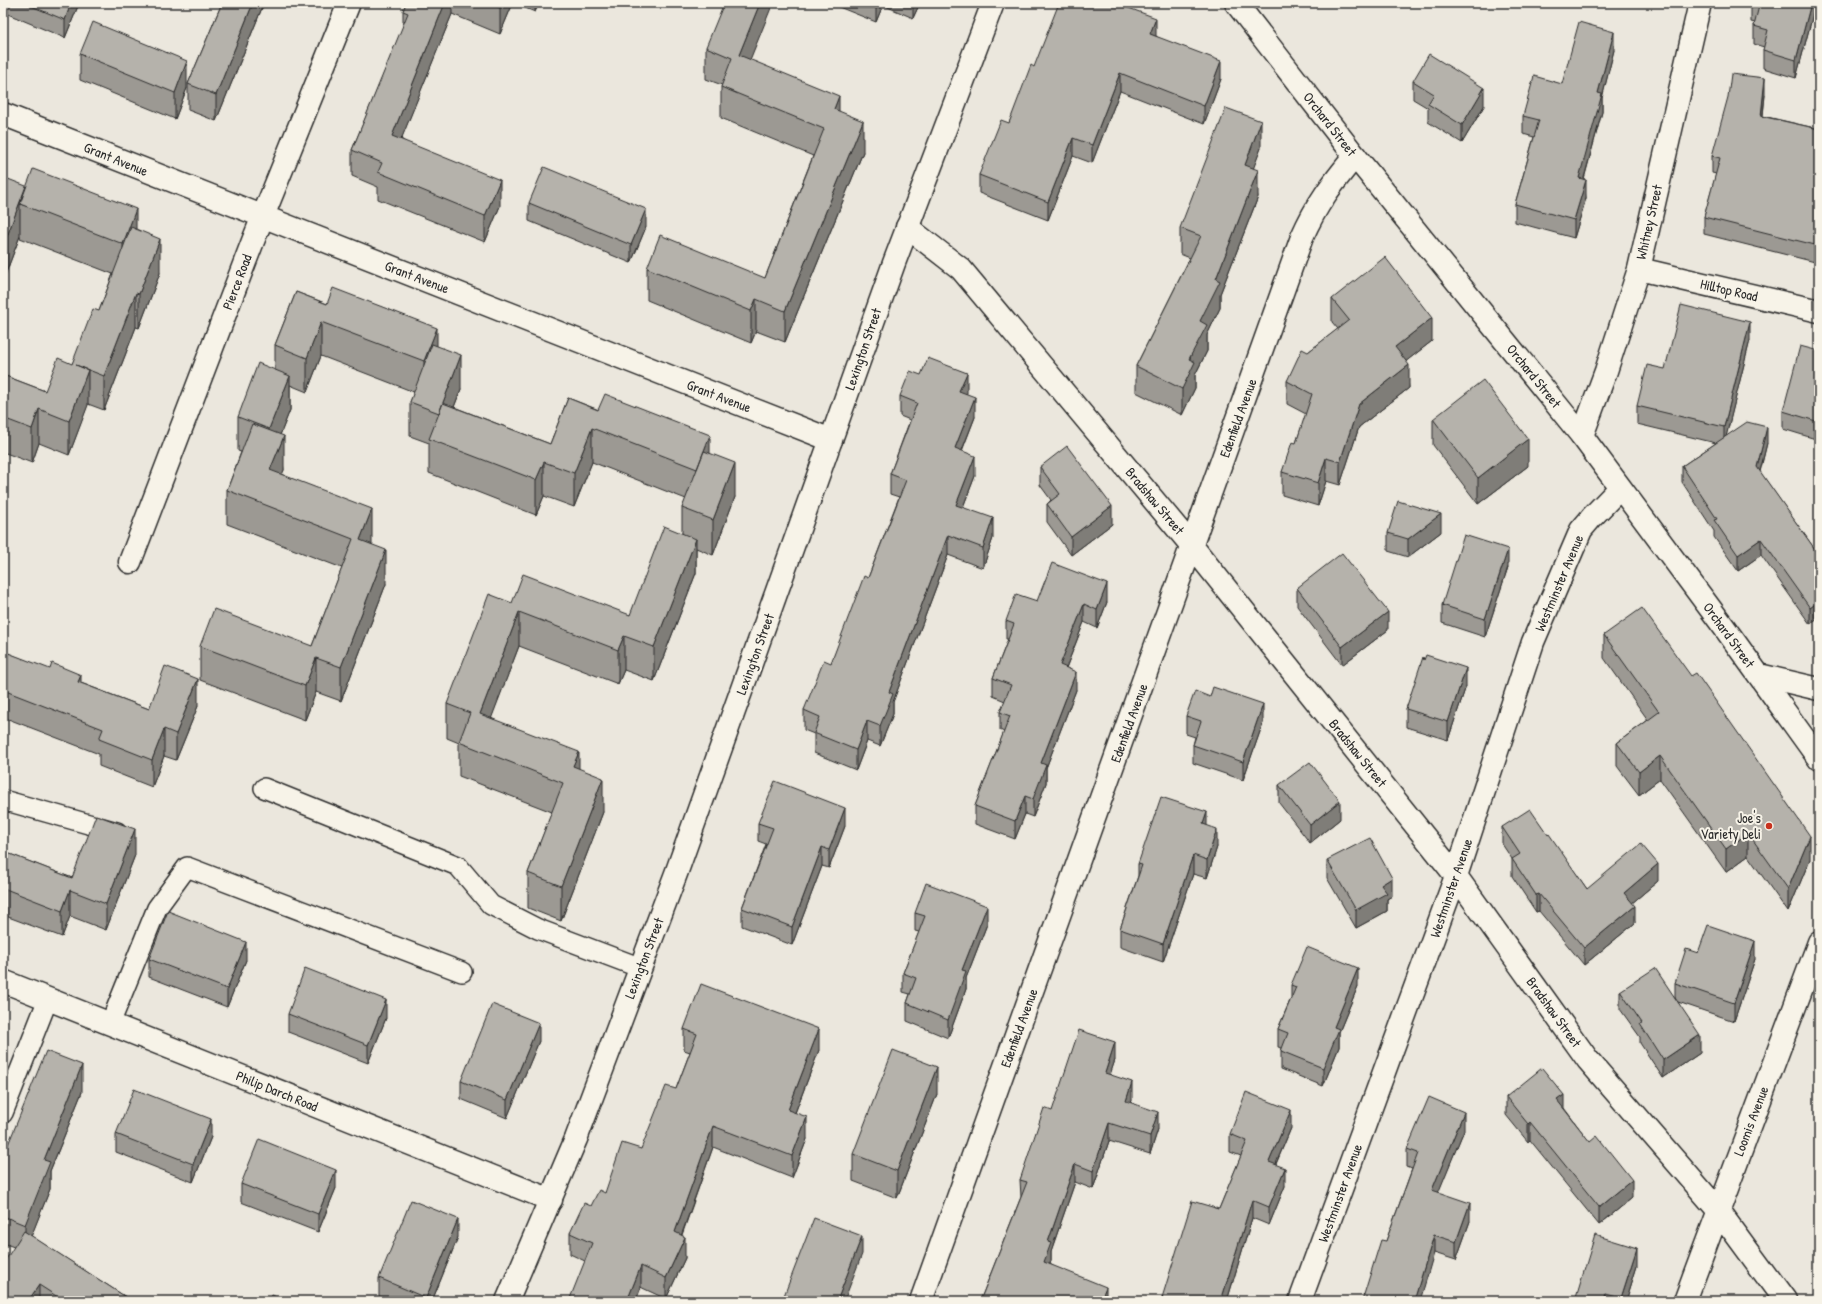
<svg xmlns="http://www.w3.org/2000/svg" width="1822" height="1304" viewBox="0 0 1822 1304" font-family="'Patrick Hand',sans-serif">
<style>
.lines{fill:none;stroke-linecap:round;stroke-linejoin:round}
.service-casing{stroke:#2b2b2b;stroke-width:22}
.minor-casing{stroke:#2b2b2b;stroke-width:25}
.tertiary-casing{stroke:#2b2b2b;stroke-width:25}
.secondary-casing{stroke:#2b2b2b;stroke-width:25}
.service{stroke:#f7f3e8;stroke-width:19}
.minor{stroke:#f7f3e8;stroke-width:22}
.tertiary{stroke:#f7f3e8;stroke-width:22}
.secondary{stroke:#f7f3e8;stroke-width:22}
.wall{fill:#9c9993;stroke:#2b2b2b}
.shaded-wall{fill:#7f7d78;stroke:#2b2b2b}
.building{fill:#b5b2ab;stroke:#2b2b2b}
.poi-dot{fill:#c8321e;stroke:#f7f3e8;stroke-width:1.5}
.labels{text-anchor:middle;stroke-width:4;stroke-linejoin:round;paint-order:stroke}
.street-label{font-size:14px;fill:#2b2b2b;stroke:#f7f3e8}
.poi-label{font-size:14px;fill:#2b2b2b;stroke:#f7f3e8;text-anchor:end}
</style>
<rect width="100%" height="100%" fill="#ebe7dd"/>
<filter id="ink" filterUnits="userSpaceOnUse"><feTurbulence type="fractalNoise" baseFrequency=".025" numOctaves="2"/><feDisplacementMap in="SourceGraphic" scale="8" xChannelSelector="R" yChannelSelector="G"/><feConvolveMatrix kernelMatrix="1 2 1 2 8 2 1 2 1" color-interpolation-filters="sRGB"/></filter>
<g filter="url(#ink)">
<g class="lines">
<g class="service-casing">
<path id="service" d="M 264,788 L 458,866 L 491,905 L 538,929 L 641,968
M 3,800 L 117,832
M 110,1024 L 157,908 L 187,867 L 462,972
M 3,1113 L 48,999"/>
</g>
<g class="minor-casing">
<path id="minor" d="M 3,114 L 831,440
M 907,227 L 961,269 L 1192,546 L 1456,876 L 1588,1060 L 1718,1210 L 1785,1301
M 1639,269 L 1819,311
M 1582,436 L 1606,371 L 1639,269 L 1700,3
M 130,562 L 253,241 L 349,3
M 1759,675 L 1819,689
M 3,981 L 551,1200
M 921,1301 L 1302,237 C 1317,203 1332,184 1355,156
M 1300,1301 L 1456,876 L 1533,642 L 1581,530 L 1592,517 L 1620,488
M 1685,1301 L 1819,942"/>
</g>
<g class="tertiary-casing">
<path id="tertiary" d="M 507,1301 L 576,1139 L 677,871 L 894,263 L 993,3"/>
</g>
<g class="secondary-casing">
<path id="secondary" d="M 1236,3 L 1355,156 L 1582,436 L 1724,627 L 1819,759"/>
</g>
<use href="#service" class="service"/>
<use href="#minor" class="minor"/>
<use href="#tertiary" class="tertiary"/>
<use href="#secondary" class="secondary"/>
</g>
<path class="wall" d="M 3,3 L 78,3 L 78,6 L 65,38 L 3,12 Z
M 222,3 L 264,3 L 216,121 L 188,110 L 188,84 Z
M 406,3 L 539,3 L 535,12 L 513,3 L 500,34 L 452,14 L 401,139 L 500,206 L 485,242 L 378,199 L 378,187 L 352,176 L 352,150 L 403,27 L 403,11 Z
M 829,3 L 920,3 L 913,18 L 883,5 L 876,22 Z
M 1751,3 L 1816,3 L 1796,78 L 1763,68 L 1763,50 L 1764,47 L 1754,44 L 1754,26 L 1755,23 L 1751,22 Z
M 1156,36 L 1221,79 L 1204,124 L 1120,91 L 1092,163 L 1073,156 L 1048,220 L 979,193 L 979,175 L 1009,123 L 1034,67 Z
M 706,47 L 750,60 L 839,111 L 863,152 L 785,342 L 756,331 L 751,343 L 647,300 L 647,268 L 765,278 L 813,156 L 721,118 L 721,87 L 722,85 L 706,79 Z
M 1614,50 L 1602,98 L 1602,112 L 1584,179 L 1586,198 L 1574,238 L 1515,222 L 1515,204 L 1534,137 L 1523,134 L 1523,116 L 1562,84 Z
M 80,54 L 187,88 L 175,119 L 80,80 Z
M 1413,81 L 1484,106 L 1462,143 L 1428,122 L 1428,108 L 1413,99 Z
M 1765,95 L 1763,116 L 1819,129 L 1819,263 L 1704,234 L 1704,217 L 1716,174 L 1712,173 L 1712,156 Z
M 1261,148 L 1253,168 L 1258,197 L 1220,294 L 1220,308 L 1207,335 L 1207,351 L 1195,375 L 1195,388 L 1182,415 L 1136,392 L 1136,366 L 1190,258 L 1180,254 L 1180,228 Z
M 3,177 L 26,189 L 136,229 L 160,273 L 139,328 L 136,327 L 104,410 L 88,404 L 69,455 L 39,443 L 32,463 L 3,452 L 3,375 L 45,391 L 72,364 L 99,311 L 113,274 L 20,238 L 20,236 L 4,278 L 3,278 Z
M 529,203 L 646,227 L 631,263 L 529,221 Z
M 296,292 L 437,346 L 461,389 L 454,407 L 550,444 L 568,398 L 710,453 L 735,497 L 713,555 L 696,548 L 696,573 L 654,681 L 624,670 L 618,684 L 519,646 L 491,718 L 579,768 L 603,812 L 561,921 L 528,908 L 528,873 L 552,812 L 459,776 L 459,743 L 447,738 L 447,704 L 512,603 L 630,615 L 682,533 L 682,508 L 686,499 L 592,462 L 574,507 L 544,496 L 536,515 L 429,473 L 429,443 L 410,436 L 410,402 L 414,392 L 321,356 L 307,392 L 290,385 L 290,410 L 280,435 L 284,470 L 282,474 L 372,544 L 386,584 L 341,701 L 316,692 L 305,720 L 200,680 L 200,646 L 312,646 L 342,568 L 227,524 L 227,490 L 241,452 L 238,451 L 238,417 L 275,370 L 275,345 Z
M 1332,299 L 1432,341 L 1406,361 L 1409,388 L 1359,427 L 1340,485 L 1326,481 L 1318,506 L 1282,495 L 1282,472 L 1296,443 L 1306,414 L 1287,404 L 1287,381 L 1308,352 L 1338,329 L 1332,322 Z
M 1750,340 L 1726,436 L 1767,443 L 1760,472 L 1819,555 L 1810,624 L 1761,555 L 1738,571 L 1714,537 L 1714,531 L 1682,482 L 1682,466 L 1716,443 L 1637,424 L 1637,406 L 1665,369 Z
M 1819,351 L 1819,440 L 1783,429 L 1783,411 Z
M 967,393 L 966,394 L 975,417 L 962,451 L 975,476 L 963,507 L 993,538 L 983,568 L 948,555 L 893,702 L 893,714 L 880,746 L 867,741 L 856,770 L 814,753 L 814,734 L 804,730 L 804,710 L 831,663 L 868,578 L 899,497 L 890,494 L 890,474 L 910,420 L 900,416 L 900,396 Z
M 1433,419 L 1528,466 L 1478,504 L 1433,445 Z
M 1040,467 L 1112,524 L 1071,555 L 1047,522 L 1047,504 L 1051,500 L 1040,485 Z
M 1441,532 L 1408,557 L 1388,551 L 1388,533 Z
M 1508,567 L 1485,637 L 1442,623 L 1442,605 Z
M 1297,588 L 1388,630 L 1342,665 L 1297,606 Z
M 1037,601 L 1107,602 L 1097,628 L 1084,622 L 1066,668 L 1076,690 L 1046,768 L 1046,783 L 1033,817 L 1025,814 L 1015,839 L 975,824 L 975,806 L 1004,732 L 1000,730 L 1000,712 L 1005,701 L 993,696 L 993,678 L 1008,639 L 1006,639 L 1006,621 Z
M 1604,635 L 1810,859 L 1788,912 L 1748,856 L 1726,872 L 1660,779 L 1639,795 L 1617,766 L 1617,743 L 1648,720 L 1604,658 Z
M 3,651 L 81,683 L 149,709 L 198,706 L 176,760 L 164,756 L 152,787 L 99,766 L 99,754 L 3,717 Z
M 1424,660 L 1466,686 L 1448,740 L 1406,727 L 1406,709 Z
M 1186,716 L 1263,723 L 1243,780 L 1193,763 L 1193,745 L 1195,737 L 1186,734 Z
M 1279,785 L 1340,819 L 1310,843 L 1279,803 Z
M 758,823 L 845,826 L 829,868 L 822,866 L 792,945 L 742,926 L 742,908 L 766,844 L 758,841 Z
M 1207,825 L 1217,847 L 1207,878 L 1193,874 L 1163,962 L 1120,947 L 1120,929 L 1138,876 L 1138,864 Z
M 1502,827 L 1548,835 L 1587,889 L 1658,881 L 1632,903 L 1635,923 L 1584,965 L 1539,911 L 1536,912 L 1512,876 L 1512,859 L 1502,844 Z
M 3,846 L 7,853 L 72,878 L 135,855 L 106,930 L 70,916 L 62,937 L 3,915 Z
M 1327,860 L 1392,896 L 1387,899 L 1387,911 L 1356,928 L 1327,878 Z
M 915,913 L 987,924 L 966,978 L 966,989 L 948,1038 L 907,1021 L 907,1003 L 910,994 L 903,992 L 903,973 L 919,932 L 915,931 Z
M 1698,953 L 1755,959 L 1734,1021 L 1678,1002 L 1700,1053 L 1663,1078 L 1640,1043 L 1640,1037 L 1620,1009 L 1620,991 L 1675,998 L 1675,983 Z
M 149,959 L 246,960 L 227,1007 L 149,977 Z
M 1291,985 L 1358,986 L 1339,1032 L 1339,1047 L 1323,1086 L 1281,1069 L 1281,1051 L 1282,1048 L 1278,1047 L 1278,1029 L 1291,998 Z
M 288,1014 L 386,1018 L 368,1063 L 288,1032 Z
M 684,1029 L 819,1050 L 795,1113 L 807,1139 L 792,1178 L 713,1147 L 682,1235 L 685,1258 L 666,1299 L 570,1254 L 570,1233 L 591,1206 L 605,1193 L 641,1149 L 676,1089 L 690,1052 L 684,1050 Z
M 539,1041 L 507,1118 L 461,1099 L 461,1081 Z
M 1115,1060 L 1110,1074 L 1132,1100 L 1131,1103 L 1158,1129 L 1150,1154 L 1109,1141 L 1093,1189 L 1075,1182 L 1051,1251 L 1051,1261 L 1050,1264 L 1106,1301 L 980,1301 L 1021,1197 L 1020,1180 L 1052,1111 Z
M 82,1092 L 50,1171 L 50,1189 L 31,1236 L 132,1301 L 3,1301 L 14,1247 L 3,1243 L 3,1157 Z
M 937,1094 L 897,1198 L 853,1181 L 853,1154 Z
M 1506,1097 L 1564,1108 L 1632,1198 L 1599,1225 L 1530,1140 L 1528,1142 L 1506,1115 Z
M 1291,1128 L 1276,1164 L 1285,1186 L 1269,1225 L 1252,1218 L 1227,1301 L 1161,1301 L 1219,1209 L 1241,1156 L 1230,1152 L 1230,1134 Z
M 1464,1130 L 1438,1192 L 1470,1221 L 1456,1260 L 1434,1253 L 1386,1241 L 1412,1169 L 1407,1167 L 1407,1149 Z
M 116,1134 L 211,1137 L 193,1182 L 116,1152 Z
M 241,1184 L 336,1188 L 318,1232 L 241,1202 Z
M 458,1237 L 432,1301 L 390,1301 L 379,1296 L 379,1278 Z
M 1637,1266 L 1626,1301 L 1575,1301 Z"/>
<path class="shaded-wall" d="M 71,3 L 78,3 L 78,6 L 65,38 L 65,20 Z
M 253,3 L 264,3 L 216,121 L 216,95 Z
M 445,3 L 452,3 L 452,14 L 392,162 L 392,136 Z
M 502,3 L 513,3 L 500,34 L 500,8 Z
M 535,3 L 539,3 L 535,12 Z
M 760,3 L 773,3 L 739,87 L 739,55 Z
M 876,3 L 883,3 L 883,5 L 876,22 Z
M 913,3 L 920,3 L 913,18 Z
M 1811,3 L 1816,3 L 1796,78 L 1796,60 Z
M 1156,18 L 1156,37 L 1150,34 Z
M 1614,32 L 1614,50 L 1602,98 L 1602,112 L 1579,196 L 1579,178 L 1598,93 Z
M 187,61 L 187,88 L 175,119 L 175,93 Z
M 1221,61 L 1221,79 L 1204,124 L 1204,106 Z
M 1120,73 L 1120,91 L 1092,163 L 1092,145 Z
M 1765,78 L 1765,95 L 1761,132 L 1761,116 Z
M 1484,88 L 1484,106 L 1462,143 L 1462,125 Z
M 839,96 L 839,128 L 834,109 Z
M 863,121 L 863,152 L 785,342 L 785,311 Z
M 1261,121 L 1261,148 L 1245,191 L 1245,165 Z
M 1073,138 L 1073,156 L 1048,220 L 1048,202 Z
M 1258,170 L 1258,197 L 1220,294 L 1220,308 L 1207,335 L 1207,351 L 1195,375 L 1195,388 L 1182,415 L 1182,389 L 1200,321 L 1216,279 Z
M 500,180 L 500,206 L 485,242 L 485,216 Z
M 1586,180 L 1586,198 L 1574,238 L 1574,220 Z
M 26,186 L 26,206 L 20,204 L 20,236 L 4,278 L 4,244 Z
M 136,209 L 136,243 L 123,278 L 123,244 Z
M 646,209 L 646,227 L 631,263 L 631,245 Z
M 160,239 L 160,273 L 139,328 L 139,294 Z
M 136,293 L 136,327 L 104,410 L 104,376 Z
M 756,299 L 756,331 L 751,343 L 751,311 Z
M 1432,318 L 1432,341 L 1395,370 L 1395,347 Z
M 321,322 L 321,356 L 307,392 L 307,358 Z
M 1750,322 L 1750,340 L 1724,445 L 1724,427 Z
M 437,328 L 437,363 L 424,396 L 424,361 Z
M 461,355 L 461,389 L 440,443 L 439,443 L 439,413 Z
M 1409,365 L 1409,388 L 1359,427 L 1340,485 L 1340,462 L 1359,404 Z
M 88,370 L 88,405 L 69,455 L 69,421 Z
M 967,373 L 967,393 L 959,411 L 959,391 Z
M 290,376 L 290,410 L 269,463 L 269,429 Z
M 975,397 L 975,417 L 955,468 L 955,448 Z
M 39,409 L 39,443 L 32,463 L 32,429 Z
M 1767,427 L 1767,443 L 1757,483 L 1757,467 Z
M 592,428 L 592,462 L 574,507 L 574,473 Z
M 710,435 L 710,469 L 697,503 L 697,469 Z
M 284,436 L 284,470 L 270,504 L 270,470 Z
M 1528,439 L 1528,466 L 1478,504 L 1478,478 Z
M 975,456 L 975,476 L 956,525 L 956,505 Z
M 1326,458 L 1326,481 L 1318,506 L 1318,483 Z
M 544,462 L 544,496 L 536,515 L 536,480 Z
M 735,463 L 735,497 L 713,555 L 713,520 Z
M 1112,506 L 1112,524 L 1071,555 L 1071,537 Z
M 372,509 L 372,544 L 360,574 L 360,540 Z
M 1441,514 L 1441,532 L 1408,557 L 1408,539 Z
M 993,518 L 993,538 L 983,568 L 983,548 Z
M 948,535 L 948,555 L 893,702 L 893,714 L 880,746 L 880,726 L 889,692 Z
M 696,539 L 696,573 L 654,681 L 654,647 Z
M 1761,539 L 1761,555 L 1738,571 L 1738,555 Z
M 1508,549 L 1508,567 L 1485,637 L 1485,619 Z
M 386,550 L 386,584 L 341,701 L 341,667 Z
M 1107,584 L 1107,602 L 1097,628 L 1097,610 Z
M 1819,601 L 1819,617 L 1810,624 L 1810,608 Z
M 1084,604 L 1084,622 L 1060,683 L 1060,665 Z
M 519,612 L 519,646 L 480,748 L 480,714 Z
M 1388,612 L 1388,630 L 1342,665 L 1342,647 Z
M 624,636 L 624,670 L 618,684 L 618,650 Z
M 316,658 L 316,692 L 305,720 L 305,686 Z
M 1466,668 L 1466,686 L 1448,740 L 1448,722 Z
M 1076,672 L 1076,690 L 1046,768 L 1046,783 L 1033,817 L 1033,799 L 1041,763 Z
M 81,675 L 81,701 L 78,682 Z
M 198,679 L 198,706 L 176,760 L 176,734 Z
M 1263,704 L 1263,723 L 1243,780 L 1243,762 Z
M 867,721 L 867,741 L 856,770 L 856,750 Z
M 164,729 L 164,756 L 152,787 L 152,760 Z
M 579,752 L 579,786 L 573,766 Z
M 1660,756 L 1660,779 L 1639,795 L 1639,772 Z
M 603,778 L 603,812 L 561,921 L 561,886 Z
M 1025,796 L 1025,814 L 1015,839 L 1015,821 Z
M 1340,801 L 1340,819 L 1310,843 L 1310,825 Z
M 845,808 L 845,826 L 829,868 L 829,850 Z
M 1207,812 L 1207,830 L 1203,824 Z
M 135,829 L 135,855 L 106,930 L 106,904 Z
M 1217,829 L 1217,847 L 1207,878 L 1207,860 Z
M 1748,833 L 1748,856 L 1726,872 L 1726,849 Z
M 1810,836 L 1810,859 L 1788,912 L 1788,889 Z
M 822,847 L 822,866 L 792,945 L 792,927 Z
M 1193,855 L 1193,874 L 1163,962 L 1163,944 Z
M 1658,864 L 1658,881 L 1624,910 L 1624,893 Z
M 1392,878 L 1392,896 L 1387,899 L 1387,911 L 1356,928 L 1356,910 L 1381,885 Z
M 70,890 L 70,916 L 62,937 L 62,911 Z
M 1539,894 L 1539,911 L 1536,912 L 1536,895 Z
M 987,906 L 987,924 L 966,978 L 966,989 L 948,1038 L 948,1020 L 962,970 Z
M 1635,906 L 1635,923 L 1584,965 L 1584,948 Z
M 1755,941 L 1755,959 L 1734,1021 L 1734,1003 Z
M 246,942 L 246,960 L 227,1007 L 227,989 Z
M 1358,968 L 1358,986 L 1339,1032 L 1339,1047 L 1323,1086 L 1323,1068 L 1334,1027 Z
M 386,1000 L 386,1018 L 368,1063 L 368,1045 Z
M 539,1023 L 539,1041 L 507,1118 L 507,1100 Z
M 819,1029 L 819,1050 L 788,1131 L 788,1110 Z
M 1700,1035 L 1700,1053 L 1663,1078 L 1663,1060 Z
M 1115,1042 L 1115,1060 L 1105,1090 L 1105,1073 Z
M 82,1065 L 82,1092 L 50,1171 L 50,1189 L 25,1252 L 25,1225 L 44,1160 Z
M 937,1067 L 937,1094 L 897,1198 L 897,1171 Z
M 1132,1082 L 1132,1100 L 1126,1119 L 1126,1101 Z
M 1564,1095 L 1564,1113 L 1557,1100 Z
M 1291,1110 L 1291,1128 L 1269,1180 L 1269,1162 Z
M 1158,1112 L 1158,1129 L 1150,1154 L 1150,1136 Z
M 1464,1112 L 1464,1130 L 1432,1208 L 1432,1190 Z
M 807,1117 L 807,1139 L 792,1178 L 792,1156 Z
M 211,1119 L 211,1137 L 193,1182 L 193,1164 Z
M 1530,1122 L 1530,1140 L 1528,1142 L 1528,1124 Z
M 1109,1123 L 1109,1141 L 1093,1189 L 1093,1171 Z
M 713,1126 L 713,1147 L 675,1253 L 675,1232 Z
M 1075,1164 L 1075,1182 L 1051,1251 L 1051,1261 L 1044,1279 L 1044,1262 L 1048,1242 Z
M 1285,1168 L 1285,1186 L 1269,1225 L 1269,1207 Z
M 336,1170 L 336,1188 L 318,1232 L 318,1214 Z
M 1632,1180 L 1632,1198 L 1599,1225 L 1599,1207 Z
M 1252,1200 L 1252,1218 L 1227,1301 L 1221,1301 Z
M 1470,1203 L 1470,1221 L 1456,1260 L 1456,1242 Z
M 458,1219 L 458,1237 L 432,1301 L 426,1301 L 426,1298 Z
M 1434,1235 L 1434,1253 L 1420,1301 L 1414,1301 Z
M 862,1236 L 862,1254 L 844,1301 L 837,1301 Z
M 685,1237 L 685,1258 L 666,1299 L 666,1278 Z
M 1637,1248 L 1637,1266 L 1626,1301 L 1621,1301 L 1621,1298 Z
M 641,1266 L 641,1287 L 636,1301 L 627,1301 Z
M 39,1285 L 39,1301 L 28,1301 Z
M 1106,1287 L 1106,1301 L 1100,1301 Z
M 1606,1294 L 1606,1301 L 1604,1301 Z"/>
<path class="building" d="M 24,3 L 71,3 L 65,20 Z
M 222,3 L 253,3 L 216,95 L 188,84 Z
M 406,3 L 445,3 L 392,136 L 500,180 L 485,216 L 378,172 L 382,163 L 352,150 L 408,13 L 403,11 Z
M 489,3 L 502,3 L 500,8 Z
M 724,3 L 760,3 L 739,55 L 839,96 L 834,109 L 863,121 L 785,311 L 756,299 L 751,311 L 647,268 L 660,235 L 765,278 L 824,129 L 721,87 L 732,58 L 706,47 Z
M 1059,3 L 1115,3 L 1156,18 L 1150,34 L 1221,61 L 1204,106 L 1120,73 L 1092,145 L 1073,138 L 1048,202 L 979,175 L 1001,120 L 1009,123 L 1031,65 L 1034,67 Z
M 1751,3 L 1811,3 L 1796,60 L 1763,50 L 1768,30 L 1754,26 L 1759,6 L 1751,4 Z
M 93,22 L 187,61 L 175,93 L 80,54 Z
M 1579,22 L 1614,32 L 1598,93 L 1602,94 L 1579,178 L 1586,180 L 1574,220 L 1515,204 L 1539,120 L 1523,116 L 1534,76 L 1562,84 Z
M 1429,54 L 1484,88 L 1462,125 L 1428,104 L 1434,94 L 1413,81 Z
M 1731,74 L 1765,78 L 1761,116 L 1819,129 L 1819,246 L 1704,217 L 1720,158 L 1712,156 L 1728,97 Z
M 1226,108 L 1261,121 L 1245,165 L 1258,170 L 1216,279 L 1220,281 L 1200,321 L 1207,325 L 1189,359 L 1195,362 L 1182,389 L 1136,366 L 1201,236 L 1180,228 Z
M 544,167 L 646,209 L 631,245 L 529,203 Z
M 33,169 L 136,209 L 123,244 L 20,204 Z
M 3,177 L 26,186 L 4,244 L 3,243 Z
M 131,227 L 160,239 L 139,294 L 136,293 L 104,376 L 76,365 L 88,370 L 69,421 L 39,409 L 32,429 L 3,418 L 3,375 L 45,391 L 58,358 L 72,364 L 93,309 L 99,311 Z
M 1385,257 L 1432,318 L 1395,347 L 1409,365 L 1359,404 L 1340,462 L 1326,458 L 1318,483 L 1282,472 L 1292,442 L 1296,443 L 1312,394 L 1287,381 L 1302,349 L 1308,352 L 1349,320 L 1332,299 Z
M 333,288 L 437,328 L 424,361 L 321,322 L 307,358 L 275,345 L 296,292 L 327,304 Z
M 1681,305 L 1750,322 L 1724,427 L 1637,406 L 1647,365 L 1665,369 Z
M 432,344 L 461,355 L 439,413 L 410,402 Z
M 1800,346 L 1819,351 L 1819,422 L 1783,411 Z
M 928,358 L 967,373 L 959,391 L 975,397 L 955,448 L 975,456 L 956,505 L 993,518 L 983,548 L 948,535 L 889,692 L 893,694 L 880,726 L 867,721 L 856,750 L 814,733 L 820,717 L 804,710 L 824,660 L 831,663 L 864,576 L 868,578 L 906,480 L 890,474 L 917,403 L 900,396 L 910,371 L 921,375 Z
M 258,363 L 290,376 L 269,429 L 238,417 Z
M 1483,380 L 1528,439 L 1478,478 L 1433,419 Z
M 605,394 L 710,435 L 697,469 L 592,428 L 574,473 L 544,462 L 536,480 L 429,439 L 443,403 L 550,444 L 568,398 L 598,410 Z
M 1747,422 L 1767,427 L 1757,467 L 1819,555 L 1819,601 L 1810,608 L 1761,539 L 1738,555 L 1714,520 L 1717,519 L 1682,466 Z
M 252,424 L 284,436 L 270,470 L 372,509 L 360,540 L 386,550 L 341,667 L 316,658 L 305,686 L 200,646 L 214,609 L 312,646 L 353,539 L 227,490 Z
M 1067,446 L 1112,506 L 1071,537 L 1047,504 L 1060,494 L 1040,467 Z
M 704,451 L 735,463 L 713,520 L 682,508 Z
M 1398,501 L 1441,514 L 1408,539 L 1388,533 Z
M 664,526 L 696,539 L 654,647 L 624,636 L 618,650 L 519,612 L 480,714 L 579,752 L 573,766 L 603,778 L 561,886 L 528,873 L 563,783 L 459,742 L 470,713 L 447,704 L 489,594 L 512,603 L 523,574 L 630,615 Z
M 1464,535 L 1508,549 L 1485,619 L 1442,605 Z
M 1342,553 L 1388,612 L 1342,647 L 1297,588 Z
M 1052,563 L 1107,584 L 1097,610 L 1084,604 L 1060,665 L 1076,672 L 1041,763 L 1046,765 L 1033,799 L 1025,796 L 1015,821 L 975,806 L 1010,716 L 1000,712 L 1011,685 L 993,678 L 1014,624 L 1006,621 L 1016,594 L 1037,601 Z
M 1642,608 L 1691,676 L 1696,673 L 1810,836 L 1788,889 L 1748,833 L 1726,849 L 1660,756 L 1639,772 L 1617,743 L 1659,712 L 1604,635 Z
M 3,651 L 50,669 L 52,663 L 81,675 L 78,682 L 149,709 L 165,666 L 198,679 L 176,734 L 164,729 L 152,760 L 99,739 L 103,729 L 3,690 Z
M 1426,655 L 1466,668 L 1448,722 L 1406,709 L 1423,657 L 1424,660 Z
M 1213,687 L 1263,704 L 1243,762 L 1193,745 L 1201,721 L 1186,716 L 1195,691 L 1210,697 Z
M 1310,762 L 1340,801 L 1310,825 L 1279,785 Z
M 775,781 L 845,808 L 829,850 L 822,847 L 792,927 L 742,908 L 773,828 L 758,823 Z
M 1161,797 L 1207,812 L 1203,824 L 1217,829 L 1207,860 L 1193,855 L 1163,944 L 1120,929 L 1142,865 L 1138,864 Z
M 1530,809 L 1548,835 L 1549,834 L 1587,889 L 1641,844 L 1658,864 L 1624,893 L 1635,906 L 1584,948 L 1539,894 L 1536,895 L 1512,859 L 1520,854 L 1502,827 Z
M 96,815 L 135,829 L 106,904 L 70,890 L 62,911 L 3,888 L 3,846 L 7,847 L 5,852 L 72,878 Z
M 1370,838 L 1392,878 L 1381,885 L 1387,893 L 1356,910 L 1327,860 Z
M 926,883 L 987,906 L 962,970 L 966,971 L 948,1020 L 907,1003 L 916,978 L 903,973 L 925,916 L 915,913 Z
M 168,911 L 246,942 L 227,989 L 149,959 Z
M 1708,925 L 1755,941 L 1734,1003 L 1675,983 L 1686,949 L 1698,953 Z
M 1307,947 L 1358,968 L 1334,1027 L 1339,1029 L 1323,1068 L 1281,1051 L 1288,1033 L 1278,1029 L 1296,987 L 1291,985 Z
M 305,968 L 386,1000 L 368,1045 L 288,1014 Z
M 1655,968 L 1700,1035 L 1663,1060 L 1640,1024 L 1642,1023 L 1620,991 Z
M 701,984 L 819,1029 L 788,1110 L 807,1117 L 792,1156 L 713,1126 L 675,1232 L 685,1237 L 666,1278 L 641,1266 L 627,1301 L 569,1301 L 592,1243 L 570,1233 L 584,1203 L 591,1206 L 599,1190 L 605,1193 L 622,1143 L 641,1149 L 666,1086 L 676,1089 L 697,1034 L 684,1029 Z
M 492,1004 L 539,1023 L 507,1100 L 461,1081 Z
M 1079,1030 L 1115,1042 L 1105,1073 L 1132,1082 L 1126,1101 L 1158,1112 L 1150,1136 L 1109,1123 L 1093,1171 L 1075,1164 L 1048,1242 L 1051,1243 L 1044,1262 L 1106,1287 L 1100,1301 L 980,1301 L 1027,1182 L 1020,1180 L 1044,1108 L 1052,1111 Z
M 893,1050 L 937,1067 L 897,1171 L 853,1154 Z
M 46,1051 L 82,1065 L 44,1160 L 50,1162 L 25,1225 L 3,1216 L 3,1157 Z
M 1542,1068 L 1564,1095 L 1557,1100 L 1590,1142 L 1597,1136 L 1632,1180 L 1599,1207 L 1530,1122 L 1528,1124 L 1506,1097 Z
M 134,1089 L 211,1119 L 193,1164 L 116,1134 Z
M 1246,1092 L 1291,1110 L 1269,1162 L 1285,1168 L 1269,1207 L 1252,1200 L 1221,1301 L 1161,1301 L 1192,1201 L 1219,1209 L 1247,1141 L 1230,1134 Z
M 1429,1097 L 1464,1112 L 1432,1190 L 1470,1203 L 1456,1242 L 1434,1235 L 1414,1301 L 1362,1301 L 1381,1240 L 1386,1241 L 1418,1153 L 1407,1149 Z
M 259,1139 L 336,1170 L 318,1214 L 241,1184 Z
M 411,1200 L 458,1219 L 426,1298 L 379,1278 Z
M 814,1218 L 862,1236 L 837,1301 L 782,1301 Z
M 24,1231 L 132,1301 L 64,1301 L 39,1285 L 28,1301 L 3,1301 L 3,1264 Z
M 1595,1235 L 1637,1248 L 1621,1298 L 1606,1294 L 1604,1301 L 1575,1301 Z
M 272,1295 L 286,1301 L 270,1301 Z
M 1722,1299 L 1728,1301 L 1721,1301 Z"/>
</g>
<circle class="poi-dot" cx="1769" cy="826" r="4"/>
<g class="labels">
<g class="street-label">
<text transform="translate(1330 124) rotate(52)" y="5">Orchard Street</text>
<text transform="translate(116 159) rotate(22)" y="5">Grant Avenue</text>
<text transform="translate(1649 222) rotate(-77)" y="5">Whitney Street</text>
<text transform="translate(417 277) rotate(21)" y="5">Grant Avenue</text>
<text transform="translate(237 282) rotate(-69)" y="5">Pierce Road</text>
<text transform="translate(1729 290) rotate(13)" y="5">Hilltop Road</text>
<text transform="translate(863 349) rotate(-71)" y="5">Lexington Street</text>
<text transform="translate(1534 376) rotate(51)" y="5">Orchard Street</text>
<text transform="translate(719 396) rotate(21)" y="5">Grant Avenue</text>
<text transform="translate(1238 418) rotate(-70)" y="5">Edenfield Avenue</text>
<text transform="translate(1155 501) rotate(50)" y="5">Bradshaw Street</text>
<text transform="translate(1559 583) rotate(-67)" y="5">Westminster Avenue</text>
<text transform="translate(1729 635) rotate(54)" y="5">Orchard Street</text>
<text transform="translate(755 654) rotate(-70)" y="5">Lexington Street</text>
<text transform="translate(1129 723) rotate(-70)" y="5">Edenfield Avenue</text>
<text transform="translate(1358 753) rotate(51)" y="5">Bradshaw Street</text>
<text transform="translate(1451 888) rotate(-71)" y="5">Westminster Avenue</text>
<text transform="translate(644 958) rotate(-69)" y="5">Lexington Street</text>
<text transform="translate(1554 1012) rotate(54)" y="5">Bradshaw Street</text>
<text transform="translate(1019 1028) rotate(-70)" y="5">Edenfield Avenue</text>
<text transform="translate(277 1091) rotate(22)" y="5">Philip Darch Road</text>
<text transform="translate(1751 1121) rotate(-69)" y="5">Loomis Avenue</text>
<text transform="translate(1340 1193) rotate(-70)" y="5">Westminster Avenue</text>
</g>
<g class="poi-label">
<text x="1761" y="823">Joe's<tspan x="1761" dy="16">Variety Deli</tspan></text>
</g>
</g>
<rect width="1822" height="1304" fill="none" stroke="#f7f3e8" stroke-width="16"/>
<rect x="8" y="8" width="1806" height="1288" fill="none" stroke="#2b2b2b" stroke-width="1.5" filter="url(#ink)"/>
</svg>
